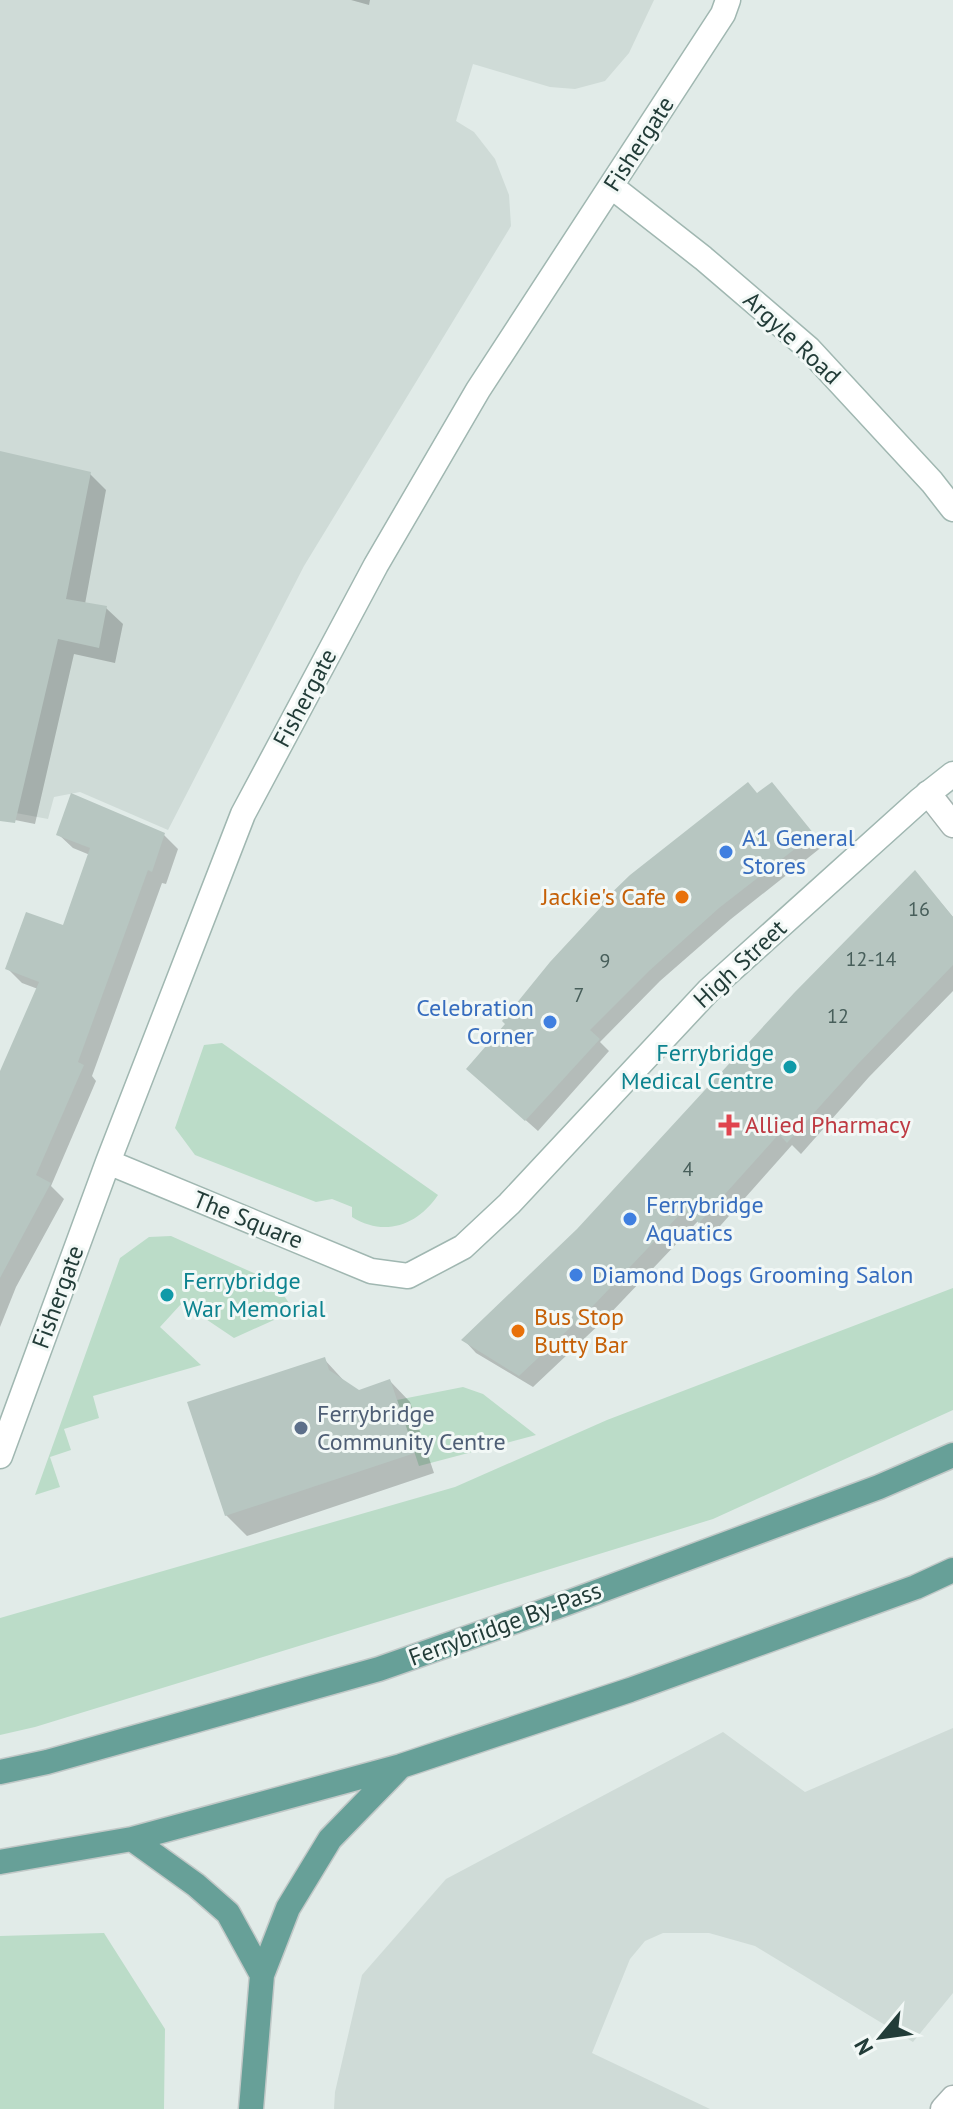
<svg xmlns="http://www.w3.org/2000/svg" width="953" height="2109" viewBox="0 0 953 2109" font-family="'PT Sans',sans-serif">
<style>
.built{fill:#cfdbd7}
.green{fill:#bbdcc8}
.shadow{fill:#0003}
.building{fill:#b7c6c1}
.lines{fill:none;stroke-linecap:round;stroke-linejoin:round}
.minor-casing{stroke:#a4b3b0;stroke-width:27}
.tertiary-casing{stroke:#a4b3b0;stroke-width:27}
.secondary-casing{stroke:#a0b7b1;stroke-width:27}
.primary-casing{stroke:#c1c8c7;stroke-width:27}
.minor{stroke:#fff;stroke-width:24}
.tertiary{stroke:#fff;stroke-width:24}
.secondary{stroke:#fff;stroke-width:24}
.primary{stroke:#67a098;stroke-width:24}
.shop-dot{fill:#3f7fe0;stroke:#f2f8f6;stroke-width:3}
.food-dot{fill:#e8710a;stroke:#f2f8f6;stroke-width:3}
.culture-dot{fill:#0f9aa8;stroke:#f2f8f6;stroke-width:3}
.health-dot{fill:#e0444e;stroke:#f2f8f6;stroke-width:3}
.service-dot{fill:#5c6f8a;stroke:#f2f8f6;stroke-width:3}
.labels{text-anchor:middle;stroke-width:6;stroke-linejoin:round;paint-order:stroke}
.number-label{font-size:20px;fill:#475e5a}
.street-label{font-size:24px;fill:#223c38;stroke:#f2f8f6}
.shop-label{font-size:24px;fill:#366cbe;stroke:#f2f8f6;text-anchor:start}
.food-label{font-size:24px;fill:#c56008;stroke:#f2f8f6;text-anchor:end}
.culture-label{font-size:24px;fill:#0d838f;stroke:#f2f8f6;text-anchor:end}
.health-label{font-size:24px;fill:#be3a42;stroke:#f2f8f6;text-anchor:start}
.service-label{font-size:24px;fill:#4e5e75;stroke:#f2f8f6;text-anchor:start}
</style>
<rect width="100%" height="100%" fill="#e1ebe8"/>
<path class="built" d="M 0,0 L 654,0 L 629,53 L 605,81 L 575,89 L 550,87 L 473,64 L 456,121 L 474,132 L 495,159 L 509,195 L 511,226 L 304,566 L 168,830 L 80,792 L 54,797 L 48,819 L 0,810 Z
M 953,1728 L 953,1993 L 913,2042 L 755,1946 L 709,1933 L 663,1933 L 645,1941 L 630,1959 L 592,2053 L 710,2109 L 334,2109 L 335,2092 L 362,1975 L 446,1879 L 723,1732 L 805,1792 Z"/>
<path class="green" d="M 222,1043 L 438,1195 C 417,1226 384,1237 352,1217 L 352,1207 L 332,1199 L 316,1202 L 195,1155 L 175,1128 L 204,1045 Z
M 171,1236 L 276,1283 L 294,1311 L 234,1338 L 182,1303 L 160,1327 L 201,1365 L 93,1396 L 99,1418 L 64,1429 L 71,1450 L 50,1457 L 60,1487 L 35,1495 L 120,1258 L 149,1237 Z
M 953,1288 L 953,1410 L 713,1519 L 35,1727 L 0,1735 L 0,1618 L 455,1487 L 607,1420 Z
M 463,1387 L 483,1394 L 536,1435 L 419,1466 L 397,1400 Z
M 104,1933 L 165,2029 L 164,2109 L 0,2109 L 0,1936 Z"/>
<path class="shadow" d="M 351,0 L 370,0 L 369,5 Z
M 0,453 L 90,474 L 106,490 L 85,604 L 106,608 L 123,624 L 115,663 L 74,654 L 35,824 L 0,817 Z
M 772,784 L 823,846 L 731,919 L 660,981 L 600,1042 L 609,1051 L 538,1131 L 480,1080 L 758,795 Z
M 58,834 L 164,835 L 178,849 L 166,884 L 162,883 L 92,1076 L 96,1081 L 51,1186 L 64,1199 L 16,1287 L 0,1327 L 0,1076 L 38,989 L 22,983 L 8,969 L 64,927 L 90,855 L 73,848 Z
M 915,872 L 953,917 L 953,991 L 869,1077 L 801,1154 L 792,1145 L 713,1234 L 698,1221 L 604,1320 L 533,1387 L 476,1353 L 464,1340 L 578,1230 Z
M 324,1359 L 346,1383 L 359,1392 L 390,1381 L 410,1402 L 434,1473 L 247,1536 L 226,1515 Z"/>
<path class="building" d="M 0,451 L 91,472 L 66,599 L 107,606 L 99,648 L 58,639 L 15,823 L 0,821 Z
M 748,782 L 757,793 L 772,782 L 814,834 L 719,908 L 649,971 L 590,1030 L 600,1039 L 525,1121 L 466,1069 L 505,1024 L 502,1021 L 550,962 L 601,907 L 599,905 L 630,875 Z
M 71,793 L 165,833 L 152,872 L 148,870 L 78,1062 L 84,1065 L 36,1175 L 51,1183 L 0,1278 L 0,1071 L 39,982 L 5,969 L 26,912 L 63,925 L 90,848 L 56,835 Z
M 915,870 L 953,917 L 953,965 L 857,1065 L 787,1143 L 779,1134 L 699,1223 L 684,1210 L 591,1308 L 519,1376 L 461,1340 L 577,1229 L 794,993 Z
M 325,1357 L 329,1370 L 359,1390 L 390,1379 L 415,1453 L 225,1516 L 187,1402 Z"/>
<g class="lines">
<g class="minor-casing">
<path id="minor" d="M 928,793 L 953,825"/>
</g>
<g class="tertiary-casing">
<path id="tertiary" d="M 943,2109 L 953,2098"/>
</g>
<g class="secondary-casing">
<path id="secondary" d="M 611,186 L 703,258 L 808,348 L 932,482 L 953,509
M 108,1162 L 371,1271 L 408,1276 L 463,1247 L 509,1204 L 709,990 L 920,800 L 953,774
M 0,1456 L 108,1162 L 243,814 L 376,565 L 478,390 L 723,14 L 728,0"/>
</g>
<g class="primary-casing">
<path id="primary" d="M 0,1772 L 47,1762 L 379,1669 L 567,1603 L 879,1487 L 953,1455
M 132,1839 L 196,1885 L 228,1913 L 262,1975
M 0,1862 L 132,1839 L 401,1766 L 630,1690 L 916,1587 L 953,1570
M 251,2109 L 262,1975 L 288,1908 L 330,1839 L 399,1768"/>
</g>
<use href="#minor" class="minor"/>
<use href="#tertiary" class="tertiary"/>
<use href="#secondary" class="secondary"/>
<use href="#primary" class="primary"/>
</g>
<g class="shop-dot">
<circle cx="726" cy="852" r="8"/>
<circle cx="550" cy="1022" r="8"/>
<circle cx="630" cy="1219" r="8"/>
<circle cx="576" cy="1275" r="8"/>
</g>
<g class="food-dot">
<circle cx="682" cy="897" r="8"/>
<circle cx="518" cy="1331" r="8"/>
</g>
<g class="culture-dot">
<circle cx="790" cy="1067" r="8"/>
<circle cx="167" cy="1295" r="8"/>
</g>
<path class="health-dot" d="M725 1113h8v8h8v8h-8v8h-8v-8h-8v-8h8z"/>
<circle class="service-dot" cx="301" cy="1428" r="8"/>
<g class="labels">
<g class="number-label">
<text x="919" y="916">16</text>
<text x="871" y="966">12-14</text>
<text x="605" y="968">9</text>
<text x="579" y="1002">7</text>
<text x="838" y="1023">12</text>
<text x="688" y="1176">4</text>
</g>
<g class="street-label">
<text transform="translate(639 144) rotate(-57)" y="8">Fishergate</text>
<text transform="translate(792 338) rotate(43)" y="8">Argyle Road</text>
<text transform="translate(305 698) rotate(-62)" y="8">Fishergate</text>
<text transform="translate(740 964) rotate(-43)" y="8">High Street</text>
<text transform="translate(248 1220) rotate(22)" y="8">The Square</text>
<text transform="translate(58 1297) rotate(-70)" y="8">Fishergate</text>
<text transform="translate(505 1624) rotate(-20)" y="8">Ferrybridge By-Pass</text>
</g>
<g class="shop-label">
<text x="742" y="846">A1 General<tspan x="742" dy="28">Stores</tspan></text>
<text x="534" y="1016" text-anchor="end">Celebration<tspan x="534" dy="28">Corner</tspan></text>
<text x="646" y="1213">Ferrybridge<tspan x="646" dy="28">Aquatics</tspan></text>
<text x="592" y="1283">Diamond Dogs Grooming Salon</text>
</g>
<g class="food-label">
<text x="666" y="905">Jackie's Cafe</text>
<text x="534" y="1325" text-anchor="start">Bus Stop<tspan x="534" dy="28">Butty Bar</tspan></text>
</g>
<g class="culture-label">
<text x="774" y="1061">Ferrybridge<tspan x="774" dy="28">Medical Centre</tspan></text>
<text x="183" y="1289" text-anchor="start">Ferrybridge<tspan x="183" dy="28">War Memorial</tspan></text>
</g>
<g class="health-label">
<text x="745" y="1133">Allied Pharmacy</text>
</g>
<g class="service-label">
<text x="317" y="1422">Ferrybridge<tspan x="317" dy="28">Community Centre</tspan></text>
</g>
</g>
<g transform="translate(881 2037) rotate(241)" stroke="#f2f8f6" stroke-width="6" paint-order="stroke">
<path d="M0-6L14 30L0 20L-14 30Z" fill="#223c38"/>
<text y="-12" font-size="22" font-weight="bold" text-anchor="middle" fill="#223c38">N</text>
</g>
</svg>
